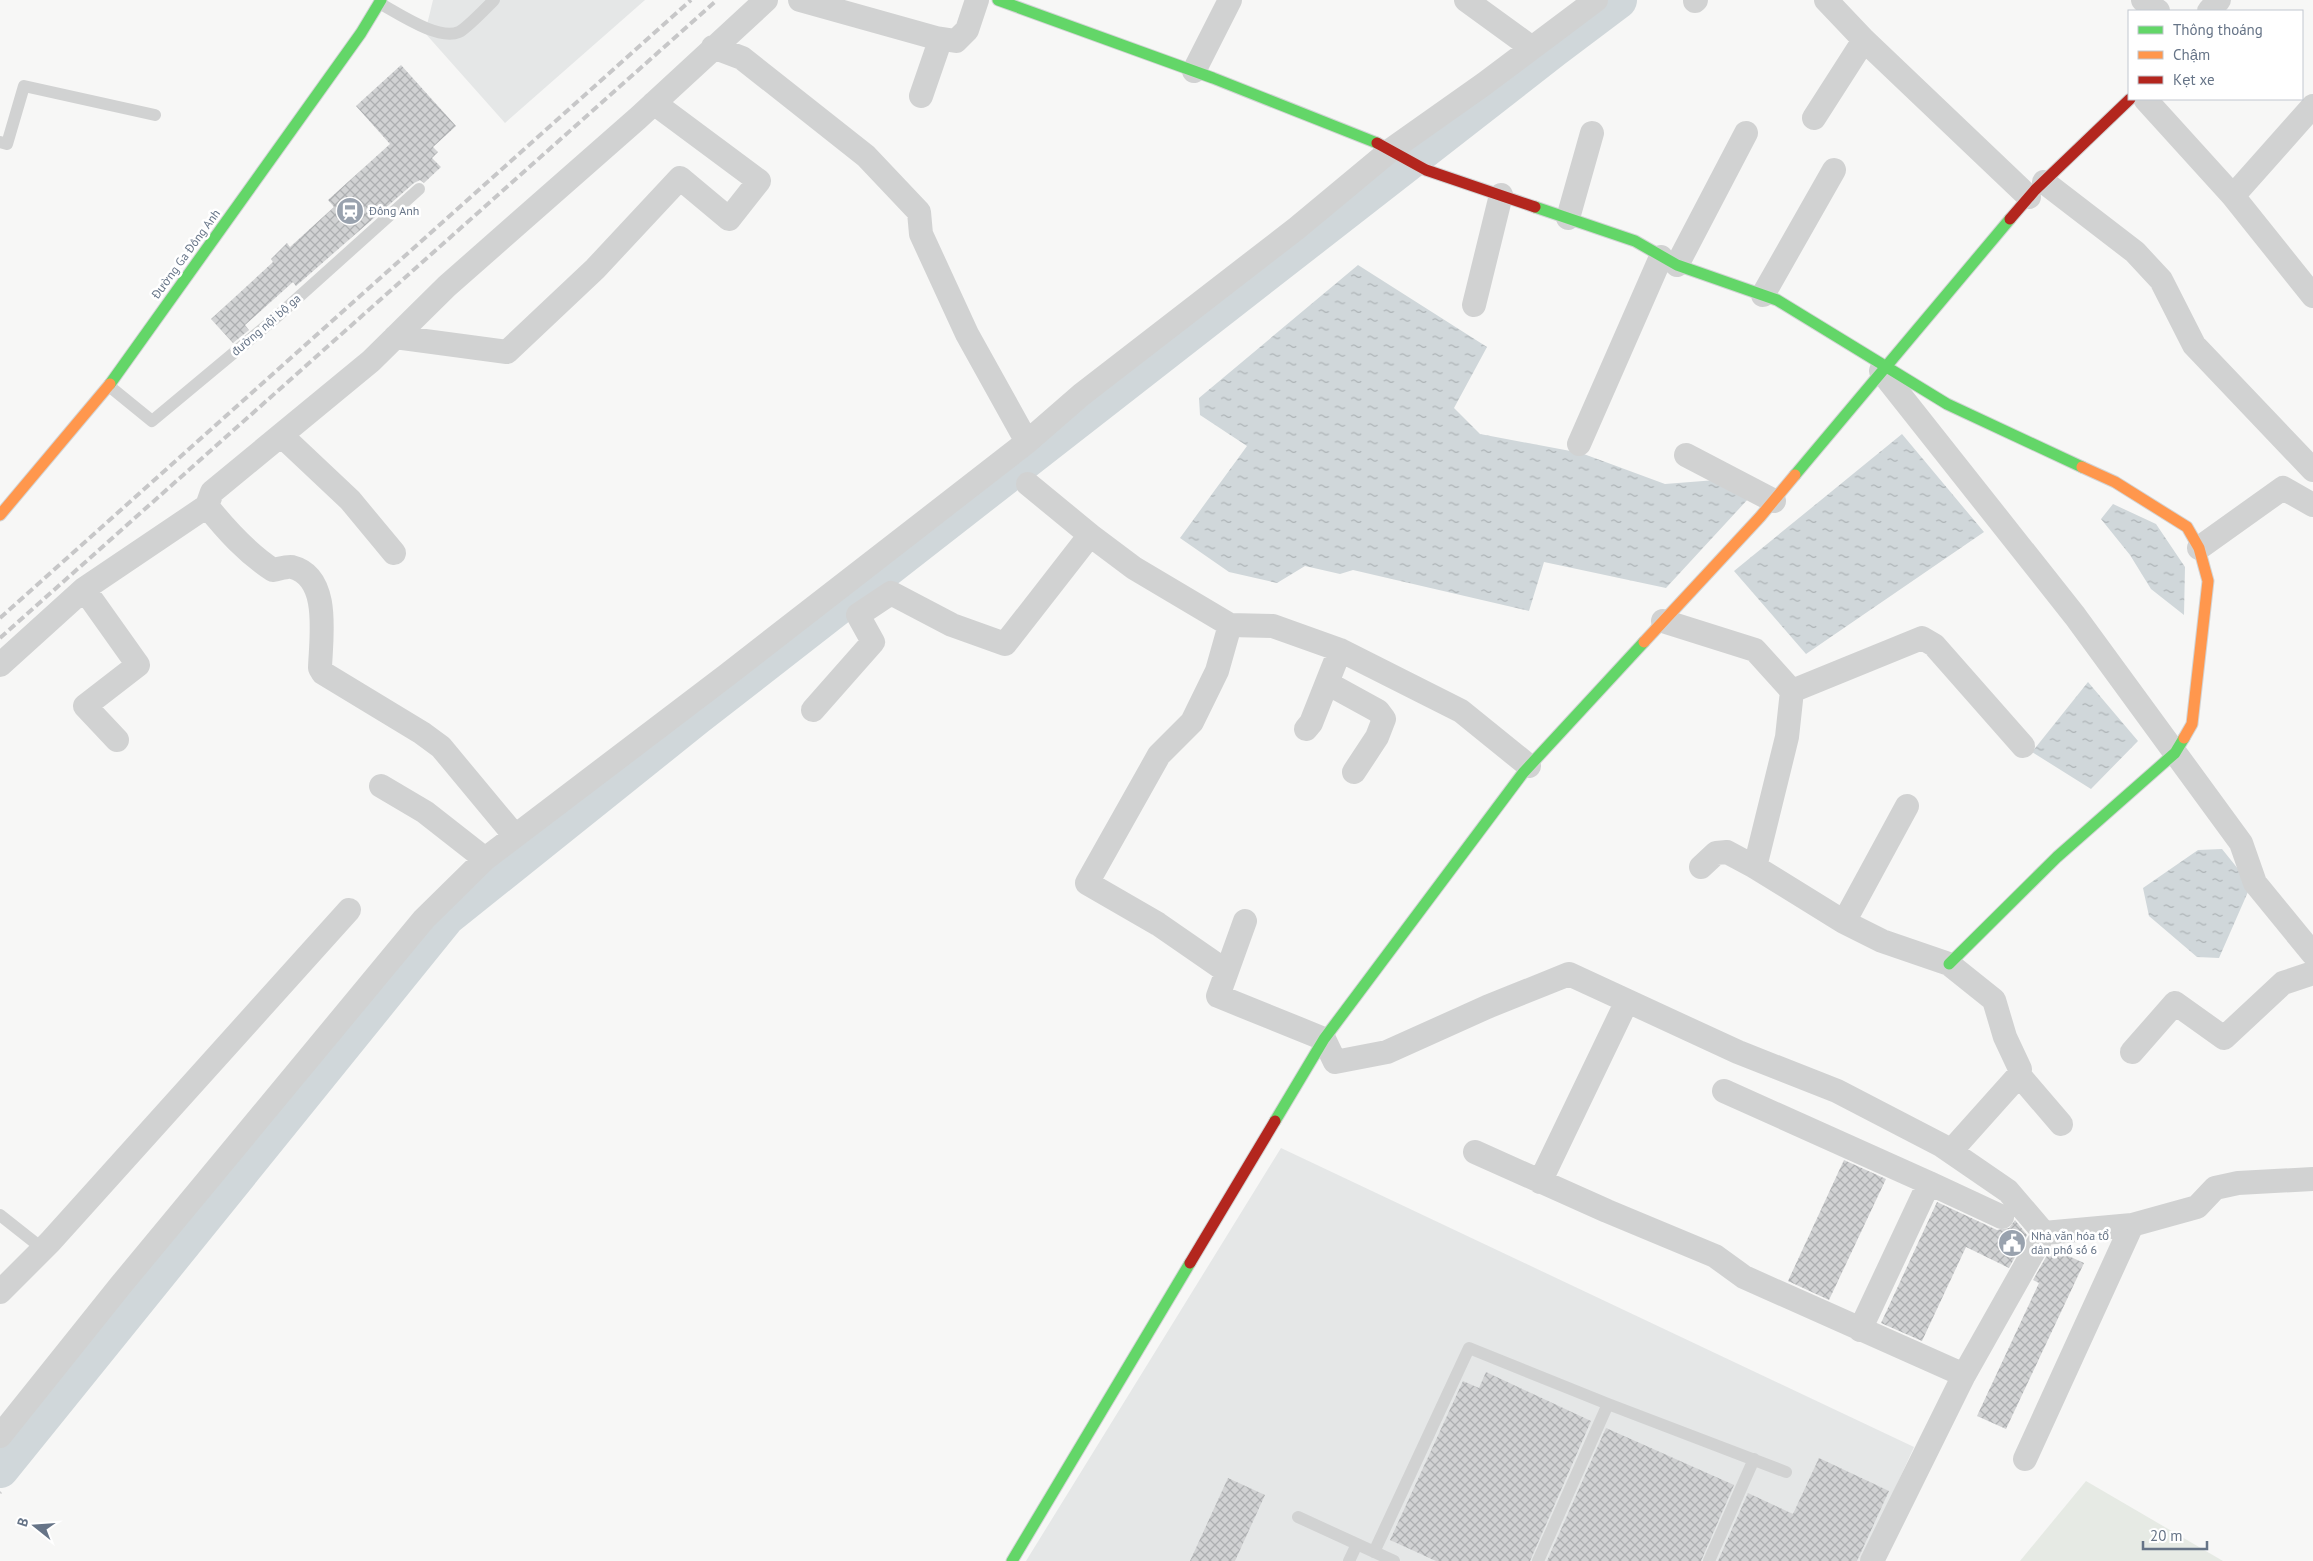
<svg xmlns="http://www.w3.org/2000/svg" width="2313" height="1561" viewBox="0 0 2313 1561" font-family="'PT Sans',sans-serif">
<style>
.built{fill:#e5e7e7}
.green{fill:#e6eae4}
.water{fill:url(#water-ripples)}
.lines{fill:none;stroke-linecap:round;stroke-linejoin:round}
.river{stroke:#d0d7da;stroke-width:38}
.building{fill:url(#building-cross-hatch)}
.fast-casing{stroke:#d2d4d5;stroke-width:13}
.slow-casing{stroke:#d2d4d5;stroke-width:13}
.jam-casing{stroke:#d2d4d5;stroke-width:13}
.path{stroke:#cececf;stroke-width:3;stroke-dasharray:2.5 2.5;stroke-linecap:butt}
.lane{stroke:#d1d2d2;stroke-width:12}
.street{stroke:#d1d2d2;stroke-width:24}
.fast{stroke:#63d668;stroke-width:11}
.slow{stroke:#ff974d;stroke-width:11}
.jam{stroke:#b3261e;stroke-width:11}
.rail{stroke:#c7c7c8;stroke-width:4;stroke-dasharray:8 4;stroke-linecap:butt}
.labels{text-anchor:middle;stroke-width:5;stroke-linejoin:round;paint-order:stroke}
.poi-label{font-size:12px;fill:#667487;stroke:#fff;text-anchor:start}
.street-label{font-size:12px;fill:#667487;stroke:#fff}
</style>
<defs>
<pattern id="water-ripples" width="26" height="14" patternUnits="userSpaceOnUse" patternTransform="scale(1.25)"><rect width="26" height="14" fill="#d0d7da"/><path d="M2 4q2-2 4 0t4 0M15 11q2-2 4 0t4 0" fill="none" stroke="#adb3b6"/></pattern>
<pattern id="building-cross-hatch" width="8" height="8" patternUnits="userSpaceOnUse" patternTransform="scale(1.25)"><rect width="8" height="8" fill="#d1d2d3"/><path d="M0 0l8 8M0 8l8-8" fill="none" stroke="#adafb1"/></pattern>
</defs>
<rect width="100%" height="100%" fill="#f7f7f6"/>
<path class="built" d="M 433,0 L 645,0 L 505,123 L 425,33 Z
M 1281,1148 L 1914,1447 L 1862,1561 L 1026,1561 Z"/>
<path class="green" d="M 2086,1481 L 2223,1561 L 2020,1561 Z"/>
<path class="water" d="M 1358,265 L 1487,347 L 1454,408 L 1480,434 L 1581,453 L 1665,484 L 1716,480 L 1749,498 L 1666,588 L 1544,562 L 1529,611 L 1353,570 L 1340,574 L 1305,566 L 1277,583 L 1229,572 L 1180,538 L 1247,446 L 1200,415 L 1199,398 Z
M 1902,434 L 1984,532 L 1806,654 L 1734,571 Z
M 2113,504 L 2156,524 L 2185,567 L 2184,615 L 2151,589 L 2130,555 L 2101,519 Z
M 2088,682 L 2138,741 L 2091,789 L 2032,752 Z
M 2222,849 L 2251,885 L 2219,958 L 2197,957 L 2149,916 L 2143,888 L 2198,850 Z"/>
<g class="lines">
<path class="river" d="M 0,1469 L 446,917 L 697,716 L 1553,49 L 1618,0"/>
</g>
<path class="building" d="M 401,65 L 456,126 L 433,147 L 438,152 L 432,158 L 441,167 L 424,183 L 420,180 L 414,183 L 296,286 L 293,282 L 245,325 L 249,330 L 233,343 L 211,319 L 273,262 L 271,259 L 287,243 L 290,247 L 334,207 L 328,200 L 390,144 L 356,106 Z
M 1844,1160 L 1886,1179 L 1829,1300 L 1788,1281 Z
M 1937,1202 L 1997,1230 L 2009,1228 L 2015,1220 L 2027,1235 L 2009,1268 L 1966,1247 L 1922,1341 L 1881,1323 Z
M 2051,1248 L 2084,1263 L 2006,1429 L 1977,1416 L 2039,1283 L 2033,1280 Z
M 1486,1372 L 1591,1421 L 1530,1561 L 1436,1561 L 1390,1540 L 1463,1381 L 1479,1388 Z
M 1606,1428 L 1734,1485 L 1701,1561 L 1547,1561 Z
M 1819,1458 L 1889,1491 L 1857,1561 L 1718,1561 L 1748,1493 L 1793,1514 Z
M 1228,1478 L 1265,1495 L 1235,1561 L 1190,1561 Z"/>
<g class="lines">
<g class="fast-casing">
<path id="fast" d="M 998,0 L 1213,78 L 1377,143
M 1535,207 L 1635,241 L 1677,265 L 1777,300 L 1947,404 L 2082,467
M 110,384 L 361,33 L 381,0
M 1795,475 L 2010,219
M 1949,964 L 2057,857 L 2175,753 L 2184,738
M 1275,1121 L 1324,1039 L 1523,773 L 1644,642
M 1012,1561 L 1190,1263"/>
</g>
<g class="slow-casing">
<path id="slow" d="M 2082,467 L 2115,482 L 2187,527 L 2199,548 L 2208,581 L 2192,724 L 2184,738
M 0,515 L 110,384
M 1644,642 L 1760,517 L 1795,475"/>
</g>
<g class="jam-casing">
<path id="jam" d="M 1377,143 L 1426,170 L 1535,207
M 2010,219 L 2035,190 L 2130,99
M 1190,1263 L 1275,1121"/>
</g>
<path class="path" d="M 0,1493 L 1,1492"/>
<path class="lane" d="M 379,3 C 398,13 438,41 459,32 C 467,28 487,7 494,0
M 0,142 L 7,144 L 24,86 L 155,115
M 109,386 L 152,421 L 272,321 L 419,189
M 0,1215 L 43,1249
M 1298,1517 L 1394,1561
M 1374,1552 L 1469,1348 L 1608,1404 L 1786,1472
M 1349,1561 L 1357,1544
M 1538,1561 L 1608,1404
M 1709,1561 L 1754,1459"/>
<path class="street" d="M 800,0 L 936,38 L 940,41 L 921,96
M 1466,0 L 1532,48
M 1826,0 L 1864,40 L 2029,197
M 2143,0 L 2158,11
M 1695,1 L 1696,0
M 2209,11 L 2219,0
M 936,38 L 956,41 L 967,30 L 977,0
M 713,47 L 742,58 L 866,156 L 919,212 L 921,234 L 967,334 L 1027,442
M 1194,71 L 1230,0
M 2145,99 L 2233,196 L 2313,296
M 1814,118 L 1864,40
M 2044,182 L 2135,252 L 2161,280 L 2194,345 L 2313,470
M 2233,196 L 2313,106
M 1568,218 L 1592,133
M 1677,265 L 1746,133
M 1763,295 L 1834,170
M 1474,305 L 1501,195
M 395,337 L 507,352 L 595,269 L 680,178 L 729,219 L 759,181 L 654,103
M 1881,371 L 2075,616 L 2241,843 L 2255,883 L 2313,954
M 281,435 L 350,500 L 394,553
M 1579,444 L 1661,257
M 1686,455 L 1774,501
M 207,506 C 227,531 247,553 273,570 C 279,569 287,566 292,567 C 331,577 321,637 320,668 L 323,673 L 422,733 L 441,747 L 515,836
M 1090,535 L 1134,568 L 1230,625 L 1273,626 L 1340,650 L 1461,711 L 1529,766
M 2199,548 L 2283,488 L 2313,505
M 84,589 L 138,665 L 85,706 L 117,740
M 1663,621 L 1755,650 L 1792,691 L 1787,737 L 1755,867
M 0,665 L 84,589 L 207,506 L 212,492 L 371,361 L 447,286 L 638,118 L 766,0
M 1327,683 L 1378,711 L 1384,719 L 1377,737 L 1354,772
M 1792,691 L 1922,638 L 1934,645 L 2023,746
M 813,710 L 873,642 L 858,615 L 891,593 L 952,625 L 1005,644 L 1090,535 L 1028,484
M 1306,729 L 1311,723 L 1340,650
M 485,859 L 727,675 L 1027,442 L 1081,395 L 1297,228 L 1392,149 L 1484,84 L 1596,0
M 1701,867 L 1716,853 L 1727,852 L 1755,867 L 1844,922 L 1882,941 L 1949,964 L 1994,1000 L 2005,1037 L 2020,1069 L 2019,1075 L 1951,1151
M 1245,921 L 1218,996 L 1324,1039 L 1335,1062 L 1387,1052 L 1487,1007 L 1569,974 L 1738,1052 L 1837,1091 L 1941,1145 L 2008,1191 L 2044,1233
M 1844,922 L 1907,806
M 1226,971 L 1158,924 L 1087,883 L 1159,755 L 1192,722 L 1217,671 L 1230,625
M 2132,1052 L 2175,1003 L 2224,1038 L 2283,983 L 2313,973
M 2019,1075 L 2061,1124
M 1724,1091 L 1929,1183 L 1860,1330
M 1475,1152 L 1607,1211 L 1715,1256 L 1744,1277 L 1964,1375
M 1540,1182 L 1627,1001
M 1929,1183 L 2002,1217
M 2044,1233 L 2132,1225 L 2197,1207 L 2215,1188 L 2238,1183 L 2313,1179
M 0,1292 L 50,1242 L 349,910
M 0,1436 L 120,1286 L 424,919 L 485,859 L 425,812 L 381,786
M 2025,1459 L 2132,1225
M 1872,1561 L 1964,1375 L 2044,1233"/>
<use href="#fast" class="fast"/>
<use href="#slow" class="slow"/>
<use href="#jam" class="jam"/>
<path class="rail" d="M 0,618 L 691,0
M 0,638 L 717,0"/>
</g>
<defs>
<g id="station-disc" transform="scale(1.4375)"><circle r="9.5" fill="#99a2ae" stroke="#fff"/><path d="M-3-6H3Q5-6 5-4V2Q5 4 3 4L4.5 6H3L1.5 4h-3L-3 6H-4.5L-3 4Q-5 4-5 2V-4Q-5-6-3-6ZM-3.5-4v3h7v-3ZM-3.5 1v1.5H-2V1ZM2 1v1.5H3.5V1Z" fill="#fff"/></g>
<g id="civic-disc" transform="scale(1.4375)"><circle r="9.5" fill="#99a2ae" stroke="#fff"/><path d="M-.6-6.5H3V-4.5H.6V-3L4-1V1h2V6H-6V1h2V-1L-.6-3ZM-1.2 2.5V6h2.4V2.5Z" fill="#fff"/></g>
</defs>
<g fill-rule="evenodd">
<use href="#station-disc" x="350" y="211"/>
<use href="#civic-disc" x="2012" y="1243"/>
</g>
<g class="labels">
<g class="poi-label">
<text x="369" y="215">Đông Anh</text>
<text x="2031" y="1240">Nhà văn hóa tổ<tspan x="2031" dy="14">dân phố số 6</tspan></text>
</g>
<g class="street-label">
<text transform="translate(186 254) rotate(-54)" y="4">Đường Ga Đông Anh</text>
<text transform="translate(266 325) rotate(-41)" y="4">đường nội bộ ga</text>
</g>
</g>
<rect x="2128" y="10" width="175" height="90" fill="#ffffff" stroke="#c2c7cf"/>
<rect x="2138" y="26" width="25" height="8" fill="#63d668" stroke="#c2c7cf"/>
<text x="2173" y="35" font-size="15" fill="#667487">Thông thoáng</text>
<rect x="2138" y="51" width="25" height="8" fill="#ff974d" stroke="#c2c7cf"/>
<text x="2173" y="60" font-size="15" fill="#667487">Chậm</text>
<rect x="2138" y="76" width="25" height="8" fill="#b3261e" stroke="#c2c7cf"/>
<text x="2173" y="85" font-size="15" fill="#667487">Kẹt xe</text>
<g transform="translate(35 1526) rotate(287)" stroke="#ffffff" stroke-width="4" paint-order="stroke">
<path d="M0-4L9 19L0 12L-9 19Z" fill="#667487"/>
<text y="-8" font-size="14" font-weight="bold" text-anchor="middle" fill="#667487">B</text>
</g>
<path d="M2143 1541v8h64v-8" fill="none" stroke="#667487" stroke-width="2.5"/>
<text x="2150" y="1541" font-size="15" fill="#667487" stroke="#ffffff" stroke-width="4" paint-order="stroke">20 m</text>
</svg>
